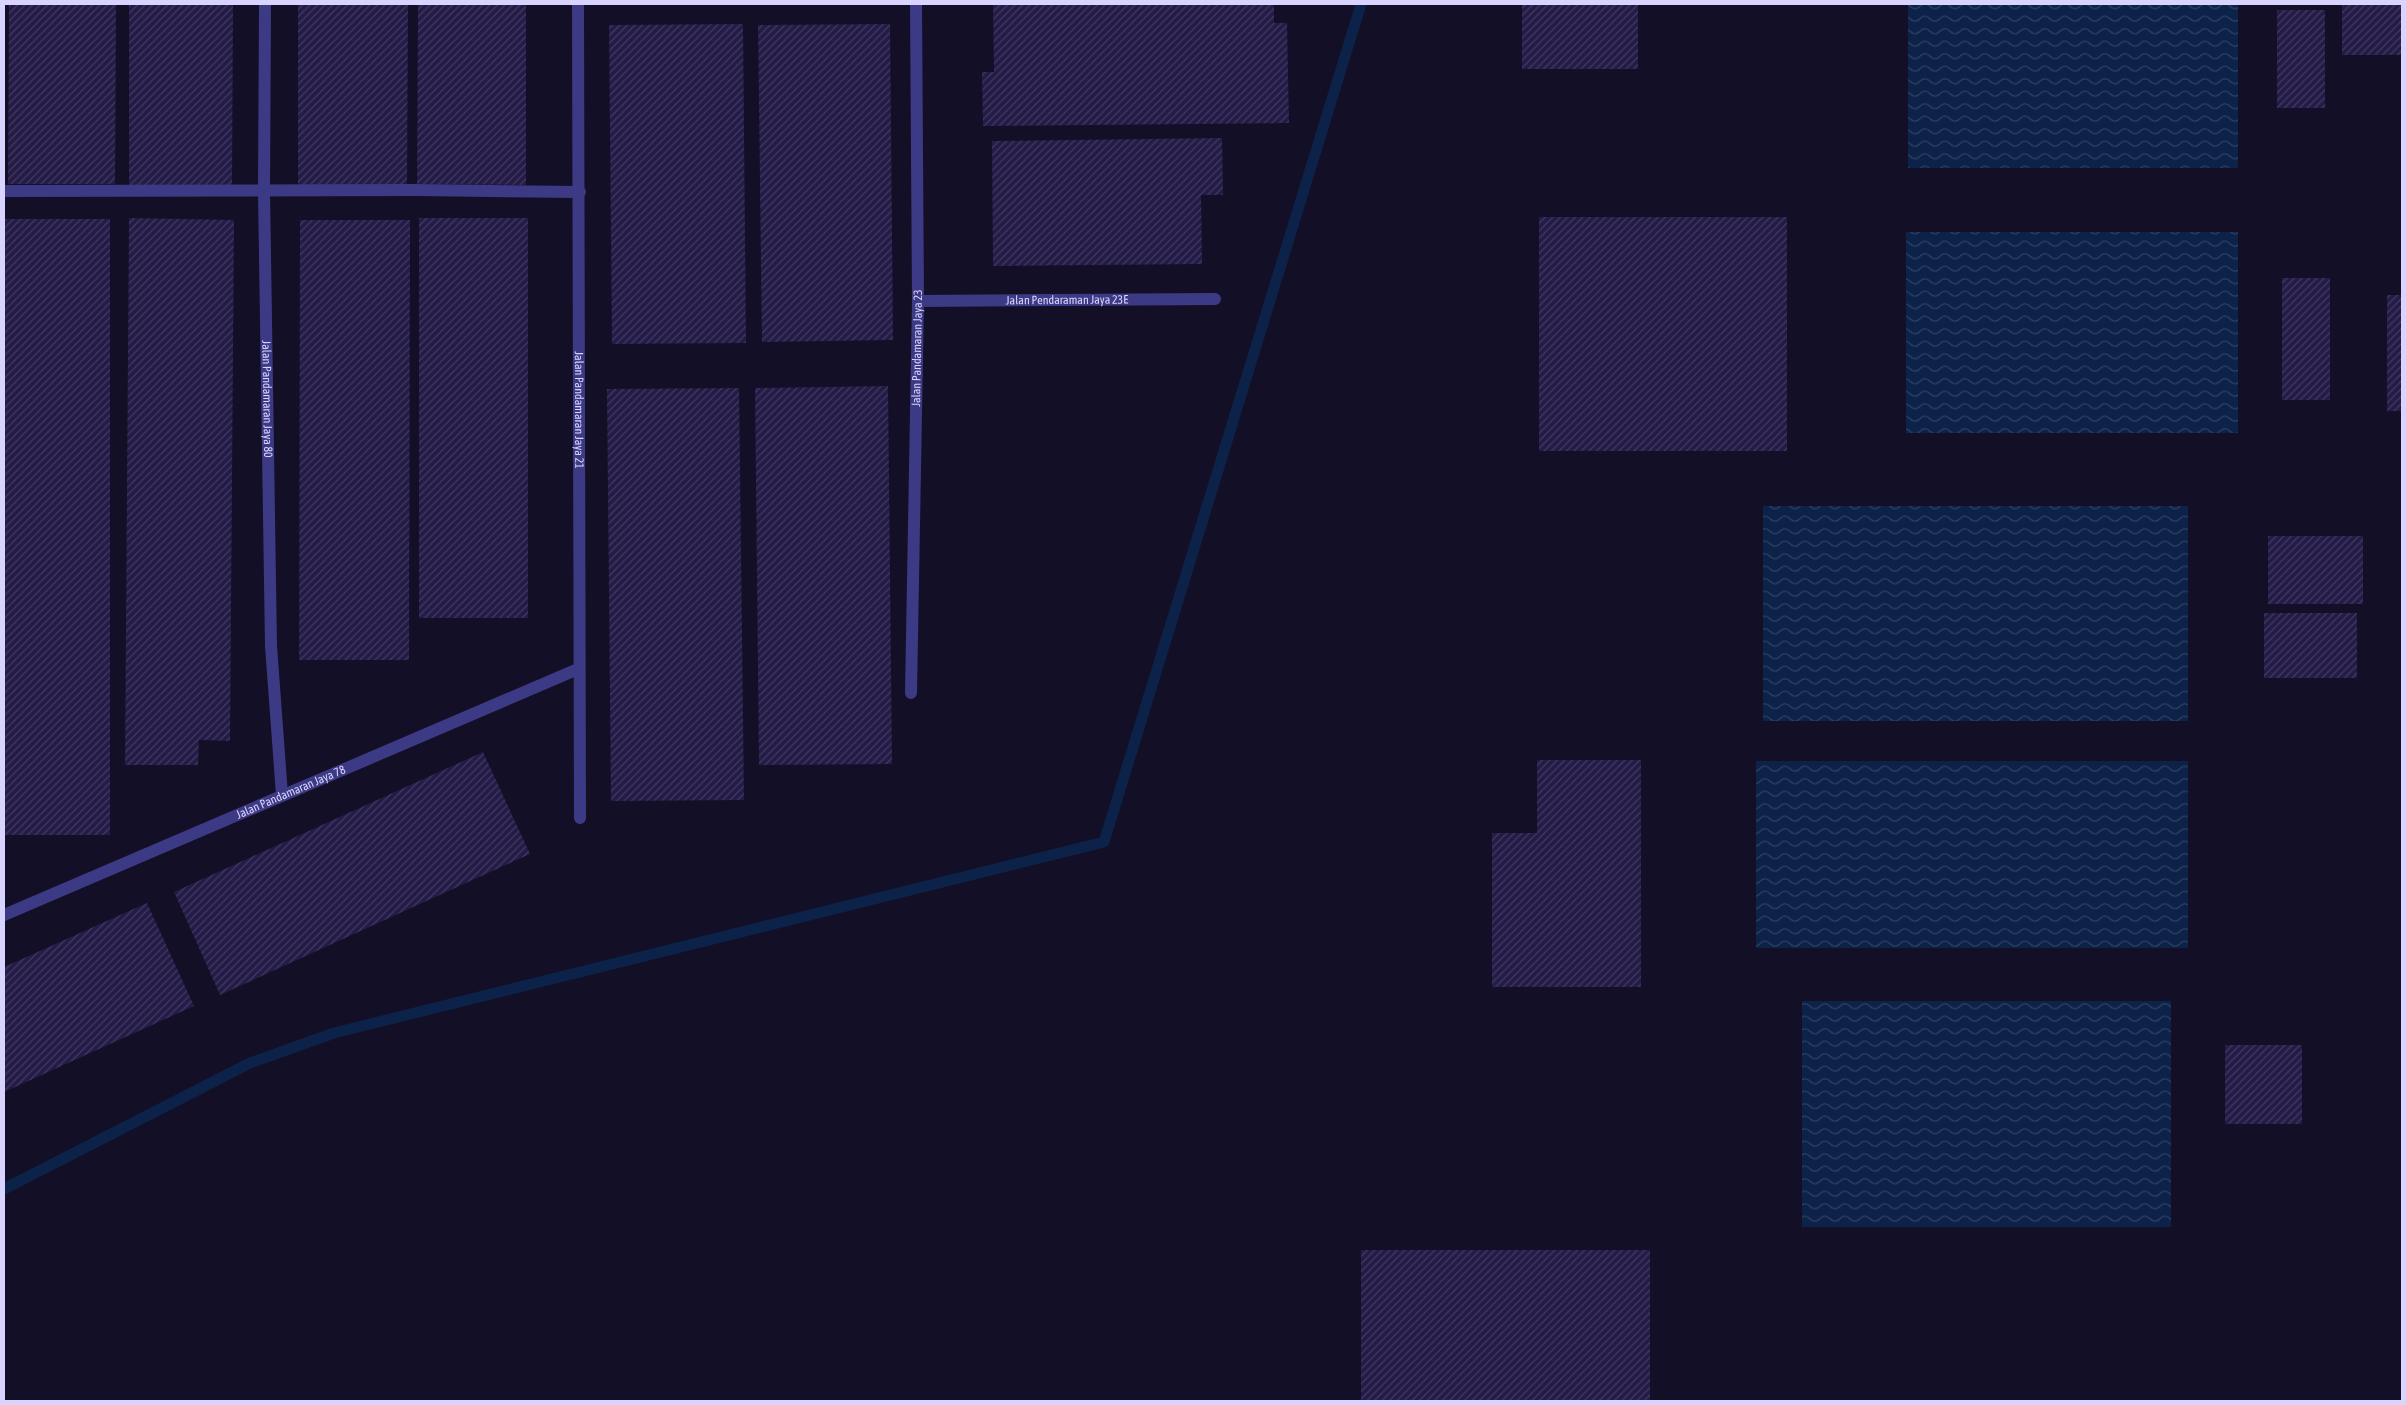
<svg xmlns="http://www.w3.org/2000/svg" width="2406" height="1405" viewBox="0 0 2406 1405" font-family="'Asap Condensed',sans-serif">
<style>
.water{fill:url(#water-waves)}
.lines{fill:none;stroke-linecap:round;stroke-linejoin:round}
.stream{stroke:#0c2248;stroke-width:11}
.building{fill:url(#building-hatch)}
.service{stroke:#3d3a85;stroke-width:12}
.minor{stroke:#3d3a85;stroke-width:12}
.labels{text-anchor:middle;stroke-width:4;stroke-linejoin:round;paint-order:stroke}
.street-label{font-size:12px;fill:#d9d4ff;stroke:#130f26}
</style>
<defs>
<pattern id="water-waves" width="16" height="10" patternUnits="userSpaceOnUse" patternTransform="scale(1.25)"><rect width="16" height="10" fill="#0c2248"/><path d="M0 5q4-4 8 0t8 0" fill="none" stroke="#2f4163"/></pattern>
<pattern id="building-hatch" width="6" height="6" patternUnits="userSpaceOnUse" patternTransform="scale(1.25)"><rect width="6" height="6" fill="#241b47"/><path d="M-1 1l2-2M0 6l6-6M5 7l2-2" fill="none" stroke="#433b63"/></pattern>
</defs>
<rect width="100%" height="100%" fill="#130f26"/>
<path class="water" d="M 1908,4 L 2238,4 L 2238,168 L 1908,168 Z
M 1906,232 L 2238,232 L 2238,433 L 1906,433 Z
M 1763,506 L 2188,506 L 2188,721 L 1763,721 Z
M 1756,761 L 2188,761 L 2188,948 L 1756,948 Z
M 1802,1001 L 2171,1001 L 2171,1227 L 1802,1227 Z"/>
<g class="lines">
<path class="stream" d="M 4,1189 L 250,1063 L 334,1033 L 1104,842 L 1361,4"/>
</g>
<path class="building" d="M 9,4 L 116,4 L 115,184 L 8,184 Z
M 129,4 L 233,4 L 232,186 L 129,186 Z
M 298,4 L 408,4 L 407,189 L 298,189 Z
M 418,4 L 526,4 L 526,185 L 417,184 Z
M 993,4 L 1274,4 L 1274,23 L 1287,23 L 1289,123 L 983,126 L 982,72 L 994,72 Z
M 1522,4 L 1638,4 L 1638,69 L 1522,69 Z
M 2342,4 L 2402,4 L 2402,55 L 2342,55 Z
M 2277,10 L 2325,10 L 2325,108 L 2277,108 Z
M 743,24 L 746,343 L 612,344 L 609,25 Z
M 890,24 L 893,340 L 762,342 L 758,25 Z
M 1222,138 L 1223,195 L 1201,195 L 1202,264 L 993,266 L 992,141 Z
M 1539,217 L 1787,217 L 1787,451 L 1539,451 Z
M 129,218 L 234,220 L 230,741 L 199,740 L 198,765 L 125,765 Z
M 419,218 L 528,218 L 528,618 L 419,618 Z
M 4,219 L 110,219 L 110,835 L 4,835 Z
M 300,220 L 410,220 L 409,660 L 299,660 Z
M 2282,278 L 2330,278 L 2330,400 L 2282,400 Z
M 2387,295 L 2402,295 L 2402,411 L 2387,411 Z
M 888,386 L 892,764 L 759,765 L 755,388 Z
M 739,388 L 744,800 L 611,801 L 607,389 Z
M 2268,536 L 2363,536 L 2363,604 L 2268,604 Z
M 2264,613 L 2357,613 L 2357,678 L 2264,678 Z
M 483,752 L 530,854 L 220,995 L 174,892 Z
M 1537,760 L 1641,760 L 1641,987 L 1492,987 L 1492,833 L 1537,833 Z
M 147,903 L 194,1006 L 4,1092 L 4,967 Z
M 2225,1045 L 2302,1045 L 2302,1124 L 2225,1124 Z
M 1361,1250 L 1650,1250 L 1650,1401 L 1361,1401 Z"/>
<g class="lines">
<path class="service" d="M 4,191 L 415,190 L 580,192"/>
<g class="minor">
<path id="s1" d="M 265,4 L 264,191 L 271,646 L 282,795"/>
<path id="s2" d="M 578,4 L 580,818"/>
<path id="s3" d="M 918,301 L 1215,299"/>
<path id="s4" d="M 911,693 L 918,301 L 916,4"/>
<path id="s5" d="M 4,915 L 578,669"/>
</g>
</g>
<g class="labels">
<g class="street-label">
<text dy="4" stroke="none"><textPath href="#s3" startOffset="149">Jalan Pendaraman Jaya 23E</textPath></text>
<text dy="4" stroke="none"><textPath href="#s4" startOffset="345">Jalan Pandamaran Jaya 23</textPath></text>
<text dy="4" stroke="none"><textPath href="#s1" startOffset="395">Jalan Pandamaran Jaya 80</textPath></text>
<text dy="4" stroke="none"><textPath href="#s2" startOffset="406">Jalan Pandamaran Jaya 21</textPath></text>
<text dy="4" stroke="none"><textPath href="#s5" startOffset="312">Jalan Pandamaran Jaya 78</textPath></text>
</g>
</g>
<rect width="2406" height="1405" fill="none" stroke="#d9d4ff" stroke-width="10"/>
</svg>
